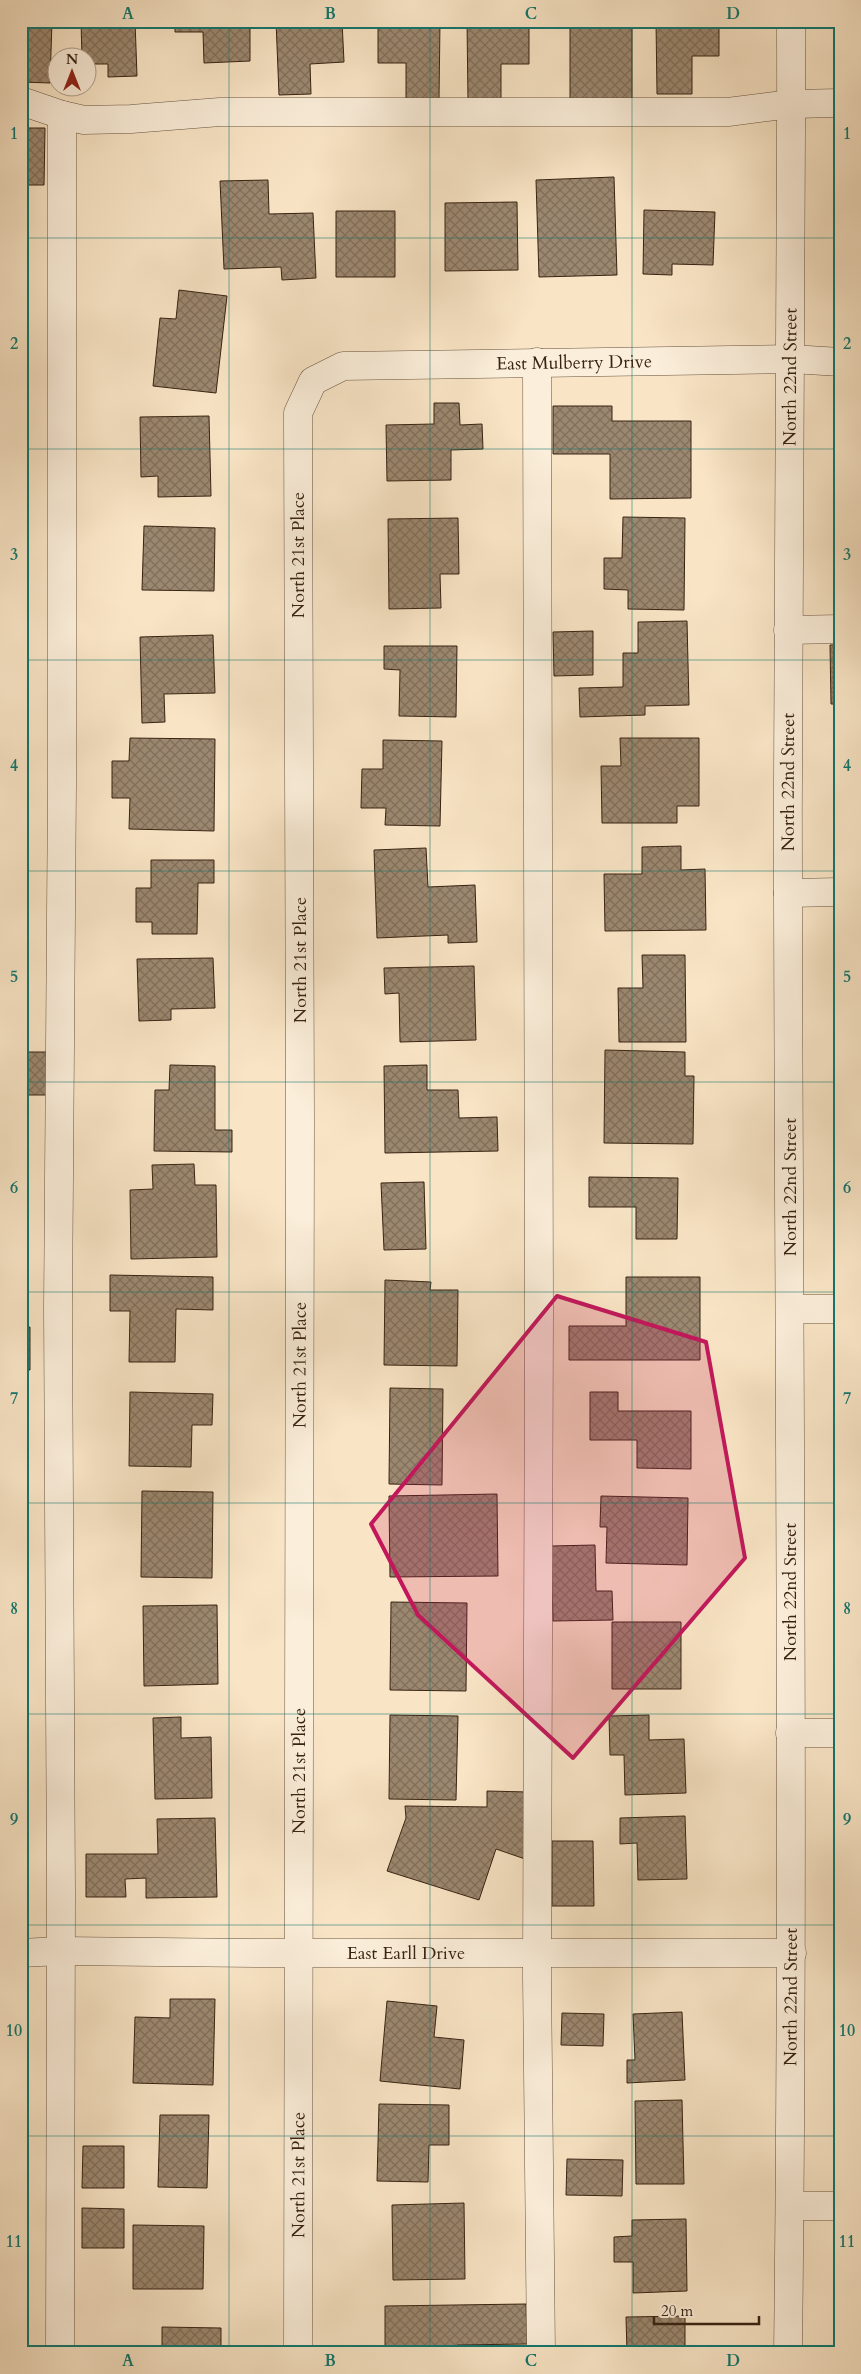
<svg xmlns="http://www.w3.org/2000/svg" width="861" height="2374" viewBox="0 0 861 2374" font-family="Cardo,serif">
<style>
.building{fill:url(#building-cross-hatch);stroke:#382312}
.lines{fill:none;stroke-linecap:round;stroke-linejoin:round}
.minor-casing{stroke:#68543f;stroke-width:29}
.minor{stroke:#fbeeda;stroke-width:28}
.marked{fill:#c2185b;fill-opacity:0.2;stroke:#c2185b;stroke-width:4;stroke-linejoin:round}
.grid{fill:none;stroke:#0f766e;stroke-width:1;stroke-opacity:0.55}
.labels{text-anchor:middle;stroke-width:4.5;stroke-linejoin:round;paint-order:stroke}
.street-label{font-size:18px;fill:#382312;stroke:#fbeeda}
.neatline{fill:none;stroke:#0f766e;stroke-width:2}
.grid-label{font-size:16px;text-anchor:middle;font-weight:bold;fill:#0f766e}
</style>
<defs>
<pattern id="building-cross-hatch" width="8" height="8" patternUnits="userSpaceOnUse" patternTransform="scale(1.25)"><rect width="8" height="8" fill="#9c8870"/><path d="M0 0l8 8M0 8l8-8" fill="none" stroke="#806f5b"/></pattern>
</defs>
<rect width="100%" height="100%" fill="#f9e5c6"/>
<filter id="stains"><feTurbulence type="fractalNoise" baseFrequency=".004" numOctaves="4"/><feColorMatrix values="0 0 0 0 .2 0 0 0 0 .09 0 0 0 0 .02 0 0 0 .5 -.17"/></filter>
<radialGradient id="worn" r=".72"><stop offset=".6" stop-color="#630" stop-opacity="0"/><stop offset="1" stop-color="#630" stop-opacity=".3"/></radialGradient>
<path class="building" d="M 21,21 L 52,21 L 50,83 L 21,82 Z
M 81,21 L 135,21 L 137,76 L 108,77 L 108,64 L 88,64 L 88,58 L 82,58 Z
M 175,21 L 250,21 L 250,61 L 204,63 L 203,32 L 175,32 Z
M 276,21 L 342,21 L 344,62 L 310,64 L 311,94 L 279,95 Z
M 378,21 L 440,21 L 439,101 L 406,101 L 406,63 L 378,63 Z
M 467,21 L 529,21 L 529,64 L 501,64 L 501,102 L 468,102 Z
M 570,21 L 632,21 L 632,102 L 570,102 Z
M 656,21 L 719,21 L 719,56 L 692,56 L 692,94 L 657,94 Z
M 21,128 L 45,128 L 44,185 L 21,185 Z
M 614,177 L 617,275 L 539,277 L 536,180 Z
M 268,180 L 269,214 L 313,213 L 316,278 L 282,280 L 281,267 L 224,269 L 220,181 Z
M 517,202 L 518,270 L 445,271 L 445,203 Z
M 644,210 L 715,212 L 713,265 L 672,264 L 672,275 L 643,274 Z
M 336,211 L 395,211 L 395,277 L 336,277 Z
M 179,290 L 227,296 L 216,393 L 153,386 L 160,318 L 176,319 Z
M 434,403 L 459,403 L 460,425 L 482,424 L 483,449 L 451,450 L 451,480 L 387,481 L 386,425 L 434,424 Z
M 553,406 L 612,406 L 612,421 L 691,421 L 691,498 L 610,499 L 610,454 L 553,454 Z
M 209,416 L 211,496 L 158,497 L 158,476 L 141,477 L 140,417 Z
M 623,517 L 685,518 L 684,610 L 628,609 L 628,590 L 604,589 L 604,558 L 622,558 Z
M 458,518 L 459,574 L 440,574 L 441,608 L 389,609 L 388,519 Z
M 144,526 L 215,528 L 214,591 L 142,590 Z
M 687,621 L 689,705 L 645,706 L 645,715 L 580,717 L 579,688 L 623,687 L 623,653 L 638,653 L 638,622 Z
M 593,631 L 593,675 L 554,676 L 553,632 Z
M 213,635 L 215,693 L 164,694 L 165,722 L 142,723 L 140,637 Z
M 830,645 L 840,645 L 840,704 L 831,704 Z
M 384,646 L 457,646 L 456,717 L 399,716 L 400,670 L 384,669 Z
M 130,738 L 215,739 L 214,831 L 129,829 L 130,798 L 112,798 L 112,761 L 129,761 Z
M 620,738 L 699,738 L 699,806 L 677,806 L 677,823 L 602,823 L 601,766 L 621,766 Z
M 383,740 L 442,741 L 440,826 L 385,825 L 386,808 L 361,808 L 362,769 L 383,769 Z
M 681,846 L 681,870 L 705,869 L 706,930 L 605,931 L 604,874 L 642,874 L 642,847 Z
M 426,848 L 428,887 L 475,885 L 477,942 L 448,943 L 448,935 L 377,938 L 374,850 Z
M 151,860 L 214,860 L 214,883 L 198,883 L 197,934 L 152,934 L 152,922 L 136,922 L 136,888 L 151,888 Z
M 642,955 L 685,955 L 686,1042 L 619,1042 L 618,988 L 643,988 Z
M 213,958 L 215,1008 L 171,1009 L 171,1020 L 139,1021 L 137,959 Z
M 474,966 L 476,1040 L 400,1042 L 399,993 L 385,994 L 384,968 Z
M 605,1050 L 685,1052 L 685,1076 L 694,1076 L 693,1144 L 604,1143 Z
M 21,1052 L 49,1052 L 48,1095 L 21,1095 Z
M 170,1065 L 215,1066 L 215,1130 L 232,1130 L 232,1152 L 154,1151 L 155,1090 L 169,1090 Z
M 427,1065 L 427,1090 L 458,1090 L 459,1118 L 497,1117 L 498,1151 L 385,1153 L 384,1066 Z
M 194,1164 L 195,1185 L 216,1185 L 217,1257 L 131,1259 L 130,1190 L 153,1189 L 152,1165 Z
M 589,1177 L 678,1178 L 677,1239 L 636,1239 L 636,1207 L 589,1207 Z
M 424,1182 L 426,1249 L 384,1250 L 381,1183 Z
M 110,1275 L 213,1277 L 213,1310 L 176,1309 L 175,1362 L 129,1362 L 130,1311 L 110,1311 Z
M 626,1277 L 700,1277 L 700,1360 L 569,1360 L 569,1326 L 626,1326 Z
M 385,1280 L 431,1282 L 430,1290 L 458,1290 L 457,1366 L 384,1365 Z
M 21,1327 L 30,1327 L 30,1370 L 21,1370 Z
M 390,1388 L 443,1389 L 442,1485 L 389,1484 Z
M 130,1392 L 213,1394 L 212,1425 L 192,1425 L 191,1467 L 129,1466 Z
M 590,1392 L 618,1392 L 618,1411 L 691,1411 L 691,1469 L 637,1468 L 637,1440 L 590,1440 Z
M 142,1491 L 213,1492 L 212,1578 L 141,1577 Z
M 497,1494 L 498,1576 L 390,1577 L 389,1496 Z
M 601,1496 L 688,1498 L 687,1565 L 606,1563 L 607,1527 L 600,1527 Z
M 595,1545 L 596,1591 L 612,1591 L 613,1620 L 553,1621 L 551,1546 Z
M 391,1602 L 467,1603 L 466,1691 L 390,1690 Z
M 217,1605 L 218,1684 L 144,1686 L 143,1606 Z
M 612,1622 L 681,1622 L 681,1689 L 612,1689 Z
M 21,1648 L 24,1649 L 24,1694 L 21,1694 Z
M 390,1715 L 458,1716 L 456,1800 L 389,1799 Z
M 649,1715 L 649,1740 L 684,1739 L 686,1793 L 625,1795 L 624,1755 L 610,1755 L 609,1716 Z
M 181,1717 L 181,1738 L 211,1737 L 212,1798 L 155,1799 L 153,1718 Z
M 487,1791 L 528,1792 L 528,1860 L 496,1849 L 479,1900 L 387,1871 L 406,1818 L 405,1806 L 487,1807 Z
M 685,1816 L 687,1879 L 638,1880 L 637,1843 L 620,1844 L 620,1818 Z
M 215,1818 L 217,1897 L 146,1898 L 146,1878 L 125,1879 L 126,1897 L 86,1897 L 86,1854 L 158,1854 L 157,1819 Z
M 552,1841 L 593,1841 L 594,1906 L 552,1906 Z
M 21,1862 L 25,1862 L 25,1907 L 21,1906 Z
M 170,1999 L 215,1999 L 213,2085 L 133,2083 L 135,2017 L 170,2018 Z
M 387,2001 L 437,2006 L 434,2037 L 464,2040 L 460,2089 L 380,2081 Z
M 682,2012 L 685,2080 L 627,2083 L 627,2060 L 635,2060 L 633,2014 Z
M 562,2013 L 604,2014 L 603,2046 L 561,2045 Z
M 682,2100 L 684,2184 L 636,2184 L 635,2101 Z
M 379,2104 L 449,2105 L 449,2145 L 429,2145 L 428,2182 L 377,2181 Z
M 160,2115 L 209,2115 L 207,2188 L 158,2187 Z
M 83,2146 L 124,2146 L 124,2188 L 82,2188 Z
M 567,2159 L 623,2160 L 622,2196 L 566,2195 Z
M 464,2203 L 465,2279 L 393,2280 L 392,2205 Z
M 82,2208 L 124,2209 L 124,2248 L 82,2248 Z
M 686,2219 L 687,2291 L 633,2293 L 633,2262 L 614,2262 L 614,2237 L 632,2236 L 632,2220 Z
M 133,2225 L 204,2226 L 203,2289 L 133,2289 Z
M 526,2304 L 527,2344 L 457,2345 L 457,2353 L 385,2353 L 385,2306 Z
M 685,2316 L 685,2353 L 627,2353 L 626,2317 Z
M 162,2327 L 221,2328 L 221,2353 L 162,2353 Z"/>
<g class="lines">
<g class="minor-casing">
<g id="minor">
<path d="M 21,101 L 62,115 L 84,120 L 131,119 L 220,112 L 728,112 L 791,104 L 840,103"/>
<path d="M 537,362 L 539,1311 L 537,1976 L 541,2353"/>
<path d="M 788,630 L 840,629"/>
<path d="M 788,893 L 840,892"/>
<path d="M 790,1309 L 840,1309"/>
<path d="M 790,1733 L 840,1733"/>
<path id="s1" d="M 21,1953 L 60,1951 L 266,1953 L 792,1953"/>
<path d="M 790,2206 L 840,2206"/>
<path d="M 60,2353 L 61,1894 L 58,1308 L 62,784 L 62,115"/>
<path id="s2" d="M 298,2353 L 300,1120 L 298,413 L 313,381 L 343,366 L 792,359 L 840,362"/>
<path id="s3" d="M 788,2353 C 794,1865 789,1376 788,888 C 787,599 792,310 791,21"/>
</g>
</g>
<use href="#minor" class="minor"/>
</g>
<path class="marked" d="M 557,1296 L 706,1342 L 745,1558 L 573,1758 L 418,1615 L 371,1524 Z"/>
<path class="grid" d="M 229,21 L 229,2353M 430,21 L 430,2353M 632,21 L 632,2353M 21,238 L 840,238M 21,449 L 840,449M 21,660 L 840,660M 21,871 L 840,871M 21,1082 L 840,1082M 21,1292 L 840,1292M 21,1503 L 840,1503M 21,1714 L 840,1714M 21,1925 L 840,1925M 21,2136 L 840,2136"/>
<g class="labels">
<g class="street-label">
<text dy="6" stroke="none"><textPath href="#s2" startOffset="2240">East Mulberry Drive</textPath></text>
<text dy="6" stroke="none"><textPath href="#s3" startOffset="1976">North 22nd Street</textPath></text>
<text transform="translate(298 555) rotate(-90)" y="6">North 21st Place</text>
<text dy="6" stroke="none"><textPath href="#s3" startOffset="1571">North 22nd Street</textPath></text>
<text transform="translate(300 960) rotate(-90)" y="6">North 21st Place</text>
<text transform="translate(790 1187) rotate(-90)" y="6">North 22nd Street</text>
<text dy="6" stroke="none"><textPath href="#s2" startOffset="988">North 21st Place</textPath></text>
<text transform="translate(790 1592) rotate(-90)" y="6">North 22nd Street</text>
<text dy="6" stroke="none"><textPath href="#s2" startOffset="582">North 21st Place</textPath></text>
<text dy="6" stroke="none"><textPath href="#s1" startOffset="385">East Earll Drive</textPath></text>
<text dy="6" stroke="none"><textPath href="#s3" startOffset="356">North 22nd Street</textPath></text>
<text dy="6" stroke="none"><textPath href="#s2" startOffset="178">North 21st Place</textPath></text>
</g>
</g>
<rect width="861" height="2374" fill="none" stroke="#f9e5c6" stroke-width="55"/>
<g transform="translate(72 72)"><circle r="24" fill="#fbeeda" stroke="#ad9d8a"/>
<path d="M0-4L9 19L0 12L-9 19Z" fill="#8f2418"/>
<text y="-8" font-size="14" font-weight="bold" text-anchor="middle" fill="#382312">N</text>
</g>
<path d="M654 2316v8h105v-8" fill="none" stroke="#382312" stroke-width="2.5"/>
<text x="661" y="2316" font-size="15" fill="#382312" stroke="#fbeeda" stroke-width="4" paint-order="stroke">20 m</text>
<rect x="28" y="28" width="806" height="2318" class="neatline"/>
<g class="grid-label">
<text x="128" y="19">A</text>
<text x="330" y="19">B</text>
<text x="531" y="19">C</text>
<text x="733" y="19">D</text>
<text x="14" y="139">1</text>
<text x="847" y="139">1</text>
<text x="14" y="349">2</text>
<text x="847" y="349">2</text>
<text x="14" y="560">3</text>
<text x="847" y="560">3</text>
<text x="14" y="771">4</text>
<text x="847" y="771">4</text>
<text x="14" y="982">5</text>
<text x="847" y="982">5</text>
<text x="14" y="1193">6</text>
<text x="847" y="1193">6</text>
<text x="14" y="1404">7</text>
<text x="847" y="1404">7</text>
<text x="14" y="1614">8</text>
<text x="847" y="1614">8</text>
<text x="14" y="1825">9</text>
<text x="847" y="1825">9</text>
<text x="14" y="2036">10</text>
<text x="847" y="2036">10</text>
<text x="14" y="2247">11</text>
<text x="847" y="2247">11</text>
<text x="128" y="2366">A</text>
<text x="330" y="2366">B</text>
<text x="531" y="2366">C</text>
<text x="733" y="2366">D</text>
</g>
<rect width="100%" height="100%" filter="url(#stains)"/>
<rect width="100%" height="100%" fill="url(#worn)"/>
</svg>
